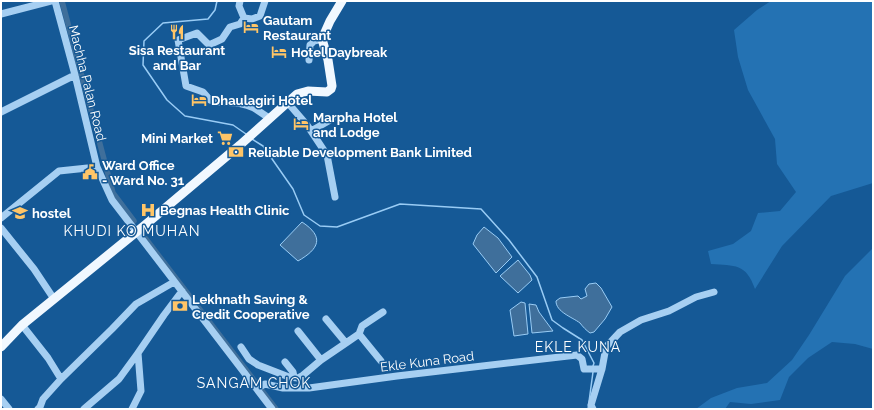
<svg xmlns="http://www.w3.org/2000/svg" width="874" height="410" viewBox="0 0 874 410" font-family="Raleway,sans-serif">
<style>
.green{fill:#2472b3}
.water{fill:#3f6f9b;stroke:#99ccf5}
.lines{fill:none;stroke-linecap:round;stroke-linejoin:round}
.stream{stroke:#99ccf5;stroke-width:1.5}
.canal{stroke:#3f6f9b;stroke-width:5.5}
.minor{stroke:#a6cff2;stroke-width:7}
.major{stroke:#f1f8ff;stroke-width:9}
.labels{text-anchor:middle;stroke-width:3;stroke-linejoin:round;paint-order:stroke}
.poi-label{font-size:13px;font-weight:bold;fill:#fff;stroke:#155996;text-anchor:start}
.street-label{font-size:13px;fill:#fff;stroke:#155996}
.neighbourhood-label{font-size:14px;letter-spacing:1px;fill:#fff;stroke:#155996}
</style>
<rect width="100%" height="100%" fill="#155996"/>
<path class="green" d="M 771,1 L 873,1 L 873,183 L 831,196 L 782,246 L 755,289 C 746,263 735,266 711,264 L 708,251 L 733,244 L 751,231 L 758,213 L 780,211 L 796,192 L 777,164 L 775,139 L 748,90 L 738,57 L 734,30 L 757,10 Z
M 873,248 L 873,349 L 855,344 L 832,342 L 808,358 L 789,377 L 780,400 L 751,404 L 730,402 L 725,409 L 696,409 L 711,398 L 737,388 L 767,383 L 792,360 L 809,335 L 845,276 Z"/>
<path class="water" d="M 302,222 C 325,237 319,249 298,261 L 280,245 Z
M 484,227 L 498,238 L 512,257 L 496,273 L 473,244 L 477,235 Z
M 518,260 L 530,275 L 532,280 L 518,293 L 500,276 Z
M 596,283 L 601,288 L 612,307 L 605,319 L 594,332 L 590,333 C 586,330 583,327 580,323 C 572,317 556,312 556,301 L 560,298 L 578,296 L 581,299 L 587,296 L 585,289 L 589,284 Z
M 521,302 L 525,303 L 528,334 L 514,336 L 510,310 Z
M 529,304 L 536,305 L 539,312 L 553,331 L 532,333 Z"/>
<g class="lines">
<path class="stream" d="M 217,1 L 215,10 L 208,19 L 163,23 L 144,41 L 143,65 L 167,100 L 185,116 L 233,125 L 246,134
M 252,139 L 263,146 L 293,189 L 304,215 L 320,226 L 337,227 L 400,204 L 481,209 L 509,240 L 537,277 L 552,320 L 563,328 L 582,340 L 594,363 L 593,366
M 588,409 L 593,372"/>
<path class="canal" d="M 62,1 L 113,193 L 134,221
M 146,239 L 276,409"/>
<path class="minor" d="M 55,1 L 75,75 L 97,167 L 112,200 L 272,409
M 240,1 L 239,6 L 244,18 L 240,24 L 230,27 L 222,39 L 209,45 L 197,33 L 178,40 L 186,86 L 203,92 L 210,100 L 219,102 L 238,103 L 246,105 L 254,108 L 269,118
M 1,14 L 51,1
M 244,18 L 252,19 L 260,16 L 265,1
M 309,60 L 310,45 L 314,41 L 322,39
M 288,103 L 307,125 L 327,155 L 335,197
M 1,112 L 75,75
M 311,131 L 332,119
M 1,218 L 59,171 L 97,167
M 1,228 L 34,269 L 54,299
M 22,325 L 48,358 L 61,379 L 112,329 L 136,304 L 174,282
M 298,331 L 321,360
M 359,334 L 362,326 L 383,312
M 346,343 L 359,334 L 381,361
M 241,347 L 249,359 L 258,365 L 289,377 L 298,378 L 302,376 L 321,360 L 346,343 L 326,319
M 285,362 L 293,372 L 294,377
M 257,388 L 265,384 L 283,388 L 309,388 L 397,376 L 577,355 L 582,359 L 584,369 L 602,369
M 1,399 L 9,409
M 38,409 L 40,407 L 43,399 L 61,379
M 84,409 L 119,379 L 138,353
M 132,409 L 141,391 L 138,353 L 164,315 L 182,291
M 593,409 L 591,405 L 602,369 L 606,347 L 620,332 L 641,320 L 669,311 L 696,297 L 714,292"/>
<path class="major" d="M 1,347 L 22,325 L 145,225 L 240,145 L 297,94 L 308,91 L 327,92 L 331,89 L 332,86 L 328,60 L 322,39 L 330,21 L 342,1"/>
</g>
<defs>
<g id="hotel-bare" transform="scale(1.2)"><path d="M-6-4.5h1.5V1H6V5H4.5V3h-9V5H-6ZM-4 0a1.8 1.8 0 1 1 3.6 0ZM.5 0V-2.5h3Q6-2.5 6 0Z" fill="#ffc567" stroke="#155996" stroke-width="2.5" paint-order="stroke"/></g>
<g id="restaurant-bare" transform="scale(1.2)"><path d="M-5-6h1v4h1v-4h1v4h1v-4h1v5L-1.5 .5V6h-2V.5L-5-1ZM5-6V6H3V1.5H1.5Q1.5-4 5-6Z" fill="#ffc567" stroke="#155996" stroke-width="2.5" paint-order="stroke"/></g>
<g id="supermarket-bare" transform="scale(1.2)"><path d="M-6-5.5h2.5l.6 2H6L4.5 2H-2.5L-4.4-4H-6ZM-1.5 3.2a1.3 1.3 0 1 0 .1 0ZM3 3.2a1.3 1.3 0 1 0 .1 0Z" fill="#ffc567" stroke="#155996" stroke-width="2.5" paint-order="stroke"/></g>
<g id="bank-bare" transform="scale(1.2)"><path d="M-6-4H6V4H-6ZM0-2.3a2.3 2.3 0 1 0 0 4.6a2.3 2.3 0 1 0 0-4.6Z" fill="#ffc567" stroke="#155996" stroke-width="2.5" paint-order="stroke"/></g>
<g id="civic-bare" transform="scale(1.2)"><path d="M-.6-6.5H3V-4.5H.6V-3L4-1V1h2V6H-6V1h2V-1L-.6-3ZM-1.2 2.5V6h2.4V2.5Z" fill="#ffc567" stroke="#155996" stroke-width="2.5" paint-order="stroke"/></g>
<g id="hospital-bare" transform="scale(1.2)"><path d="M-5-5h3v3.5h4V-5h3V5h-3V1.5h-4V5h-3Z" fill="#ffc567" stroke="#155996" stroke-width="2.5" paint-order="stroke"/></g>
<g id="school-bare" transform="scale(1.2)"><path d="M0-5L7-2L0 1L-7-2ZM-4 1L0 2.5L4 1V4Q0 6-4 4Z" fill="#ffc567" stroke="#155996" stroke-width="2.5" paint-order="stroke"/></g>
</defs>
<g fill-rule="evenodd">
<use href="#hotel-bare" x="251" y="27"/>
<use href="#restaurant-bare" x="177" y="32"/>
<use href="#hotel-bare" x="279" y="52"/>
<use href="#hotel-bare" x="199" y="100"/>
<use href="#hotel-bare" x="301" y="124"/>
<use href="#supermarket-bare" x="225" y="138"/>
<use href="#bank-bare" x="236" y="152"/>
<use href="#civic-bare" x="90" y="172"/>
<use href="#hospital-bare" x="148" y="210"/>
<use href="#school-bare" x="20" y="213"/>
<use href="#bank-bare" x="180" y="306"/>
</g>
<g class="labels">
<g class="poi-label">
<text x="263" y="25">Gautam<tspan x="263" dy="15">Restaurant</tspan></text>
<text x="177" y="55" text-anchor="middle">Sisa Restaurant<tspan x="177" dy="15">and Bar</tspan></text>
<text x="291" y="57">Hotel Daybreak</text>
<text x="211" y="105">Dhaulagiri Hotel</text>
<text x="313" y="122">Marpha Hotel<tspan x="313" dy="15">and Lodge</tspan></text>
<text x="213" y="143" text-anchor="end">Mini Market</text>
<text x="248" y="157">Reliable Development Bank Limited</text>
<text x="102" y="170">Ward Office<tspan x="102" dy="15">- Ward No. 31</tspan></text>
<text x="160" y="215">Begnas Health Clinic</text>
<text x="32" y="218">hostel</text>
<text x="192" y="304">Lekhnath Saving &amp;<tspan x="192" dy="15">Credit Cooperative</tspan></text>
</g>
<g class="street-label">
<text transform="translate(88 83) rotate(76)" y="5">Machha Palan Road</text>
<text transform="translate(427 361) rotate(-7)" y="5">Ekle Kuna Road</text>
</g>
<g class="neighbourhood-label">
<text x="132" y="236">KHUDI KO MUHAN</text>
<text x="578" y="352">EKLE KUNA</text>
<text x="254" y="388">SANGAM CHOK</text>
</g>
</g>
<rect width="874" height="410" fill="none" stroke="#ffffff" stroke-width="4"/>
</svg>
